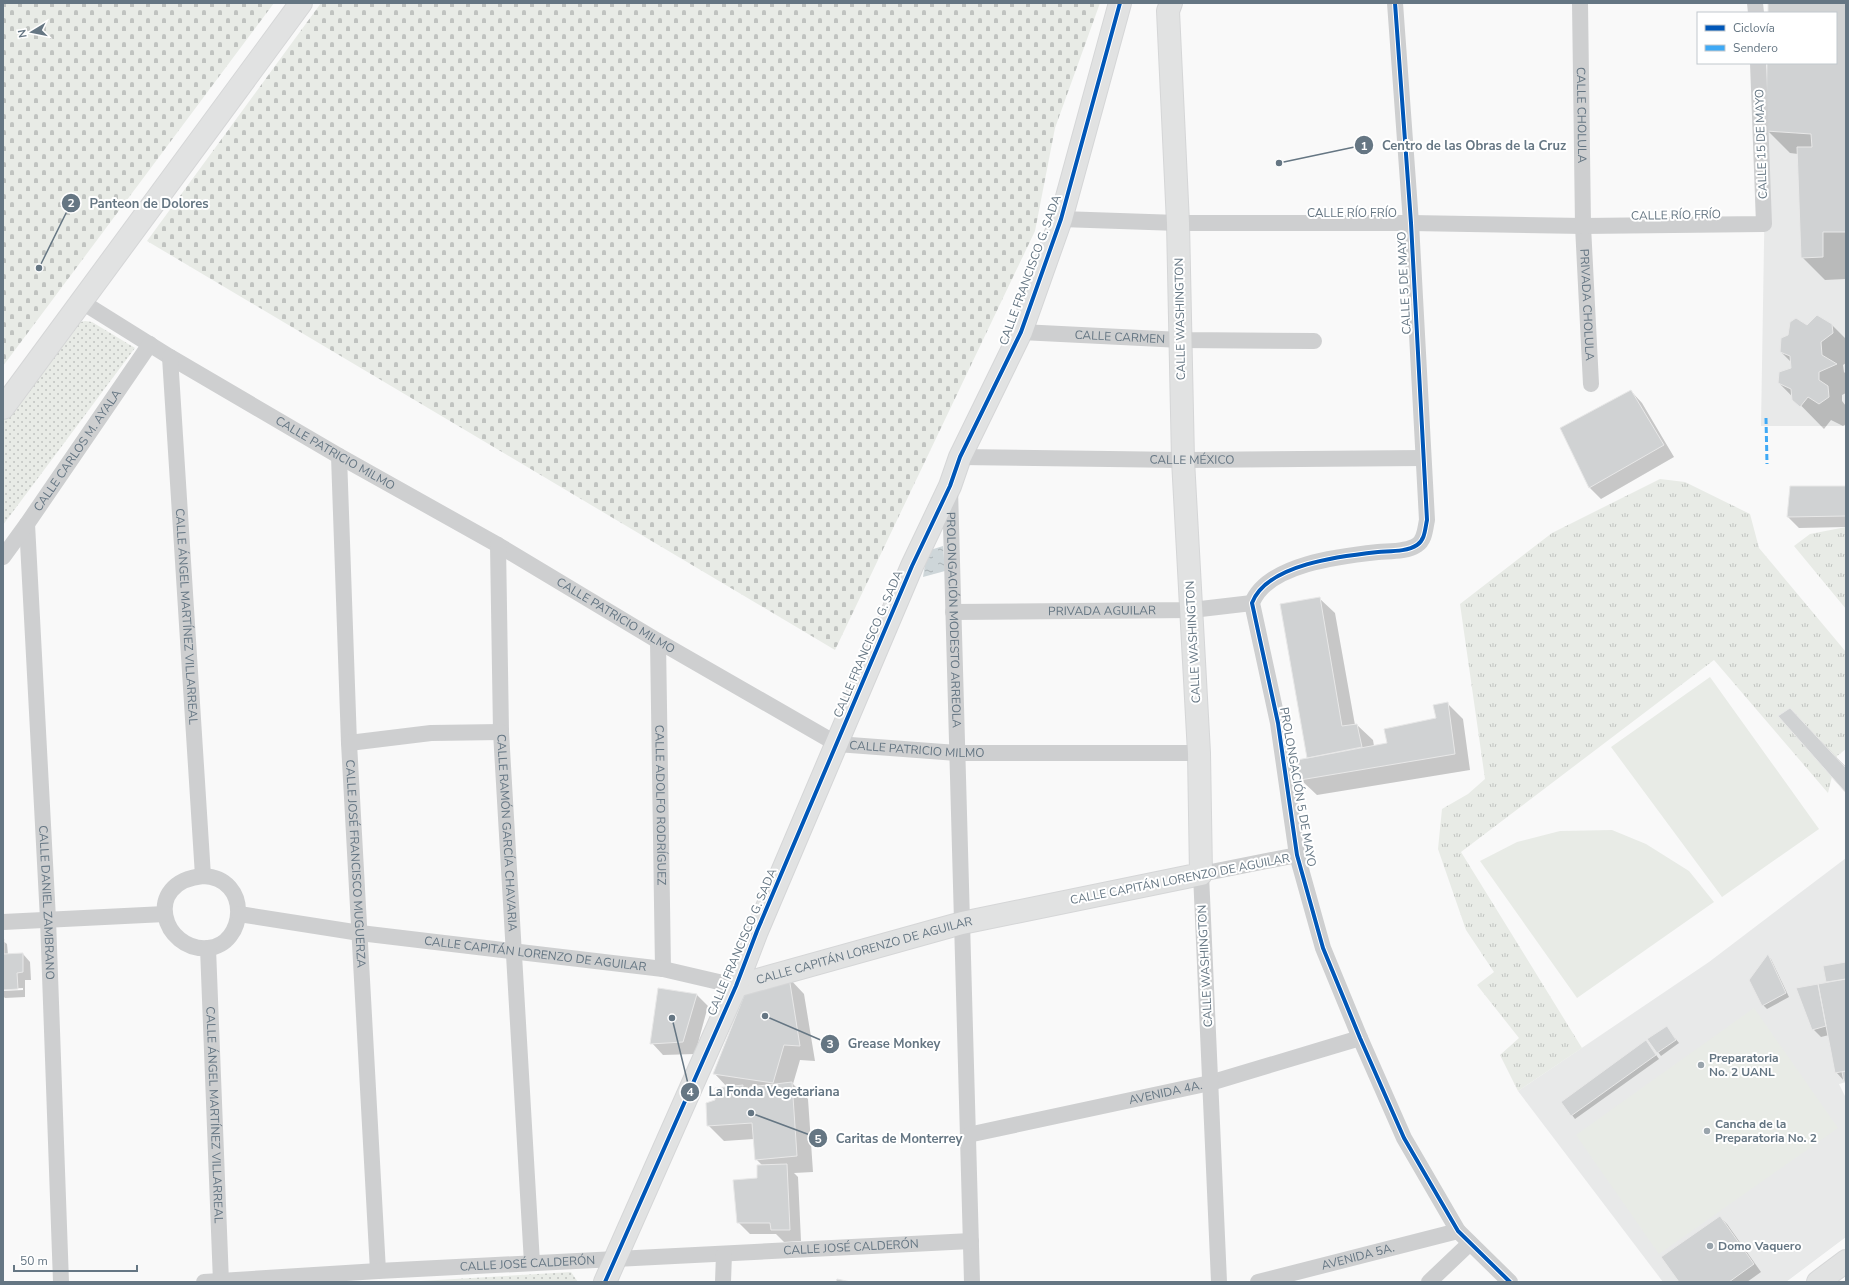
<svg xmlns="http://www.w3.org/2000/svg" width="1849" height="1285" viewBox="0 0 1849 1285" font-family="'Nunito Sans',sans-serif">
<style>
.built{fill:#e8e9e9}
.grass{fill:url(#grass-tufts)}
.cemetery{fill:url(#cemetery-stones)}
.park{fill:url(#park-dots)}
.pitch{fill:#e8ebe6}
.water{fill:url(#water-ripples)}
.shadow{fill:#0003}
.building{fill:#d0d2d3;stroke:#e8e8e8}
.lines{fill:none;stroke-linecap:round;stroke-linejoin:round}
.secondary-casing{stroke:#d5d6d7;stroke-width:24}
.street{stroke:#cecfd0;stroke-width:16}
.secondary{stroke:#e1e2e2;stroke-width:22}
.quiet{stroke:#3fa9f5;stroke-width:3;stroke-dasharray:6 3;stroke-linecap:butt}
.cycleway-casing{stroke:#fff;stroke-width:6}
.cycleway{stroke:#0057b8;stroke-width:4}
.poi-dot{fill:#99a4ac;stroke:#fff;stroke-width:1.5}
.labels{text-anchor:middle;stroke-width:4;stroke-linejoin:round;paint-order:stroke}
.street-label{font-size:12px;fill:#657683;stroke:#fff}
.poi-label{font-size:12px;font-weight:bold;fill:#657683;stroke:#fff;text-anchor:start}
.leader{fill:none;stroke:#657683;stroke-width:1.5}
.callout-dot{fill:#657683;stroke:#fff;stroke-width:1.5}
.mark-label{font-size:12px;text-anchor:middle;font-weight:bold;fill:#fff}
.callout-label{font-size:13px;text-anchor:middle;font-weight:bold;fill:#657683;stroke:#fff;stroke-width:4;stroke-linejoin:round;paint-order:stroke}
</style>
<defs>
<pattern id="grass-tufts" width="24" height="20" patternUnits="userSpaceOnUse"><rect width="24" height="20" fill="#e8ebe6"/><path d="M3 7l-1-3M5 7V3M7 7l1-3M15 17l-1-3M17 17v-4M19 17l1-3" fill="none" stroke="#c0c3c0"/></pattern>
<pattern id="cemetery-stones" width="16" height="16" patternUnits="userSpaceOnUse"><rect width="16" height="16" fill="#e8ebe6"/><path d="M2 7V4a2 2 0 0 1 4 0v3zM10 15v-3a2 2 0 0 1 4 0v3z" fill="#c0c3c0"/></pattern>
<pattern id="park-dots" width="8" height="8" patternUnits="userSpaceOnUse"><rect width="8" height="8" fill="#e8ebe6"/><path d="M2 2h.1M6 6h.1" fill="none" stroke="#c0c3c0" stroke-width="1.8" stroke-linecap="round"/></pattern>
<pattern id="water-ripples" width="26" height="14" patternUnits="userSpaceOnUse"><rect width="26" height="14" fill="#ced6d9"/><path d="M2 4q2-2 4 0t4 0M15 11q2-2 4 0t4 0" fill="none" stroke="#abb2b5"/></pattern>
</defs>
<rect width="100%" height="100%" fill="#f9f9f9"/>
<path class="built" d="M 1768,3 L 1846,3 L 1846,426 L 1761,426 L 1767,63 L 1836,63 L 1836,13 L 1768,13 Z
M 1846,858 L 1846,1082 L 1839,1084 L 1846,1098 L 1846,1237 L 1786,1282 L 1663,1282 L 1518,1091 L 1709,962 Z"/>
<path class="grass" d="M 1660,479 L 1685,482 L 1750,514 L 1759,548 L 1846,652 L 1846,749 L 1837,756 L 1828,793 L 1714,660 L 1461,852 L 1582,1048 L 1518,1091 L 1500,1055 L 1519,1038 L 1477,985 L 1494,972 L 1466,930 L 1438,849 L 1442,809 L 1468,794 L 1485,779 L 1460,604 L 1552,533 Z
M 1846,527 L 1846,609 L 1794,546 L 1810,534 Z"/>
<path class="cemetery" d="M 3,3 L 274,3 L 3,366 Z
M 321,3 L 1100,3 L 1055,128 L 1035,231 L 835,650 L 147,241 Z"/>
<path class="park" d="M 85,321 L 92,322 L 135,348 L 3,525 L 3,422 L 77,323 Z
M 571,1272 L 578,1282 L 404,1282 Z"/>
<path class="pitch" d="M 1710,677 L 1819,829 L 1722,897 L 1611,747 Z
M 1612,830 L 1646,844 L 1689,871 L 1714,902 L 1577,998 L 1480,861 L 1517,842 L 1560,831 Z
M 1754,1008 L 1838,1128 L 1659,1254 L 1576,1135 Z"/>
<path class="water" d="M 943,546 L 945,571 L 923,577 L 927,551 Z"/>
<path class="shadow" d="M 1769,3 L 1846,3 L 1845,279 L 1825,280 L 1802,257 L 1798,154 L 1790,153 L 1767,130 L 1768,63 L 1836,63 L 1836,13 L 1769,13 Z
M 1832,325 L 1846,339 L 1846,363 L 1843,365 L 1844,372 L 1846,374 L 1846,393 L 1842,395 L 1842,401 L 1846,406 L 1846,424 L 1843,426 L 1831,420 L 1824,429 L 1779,383 L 1792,368 L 1791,362 L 1781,352 L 1807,326 Z
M 1631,391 L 1642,403 L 1674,457 L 1601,499 L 1590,488 L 1561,428 Z
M 1846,487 L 1846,527 L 1799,528 L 1788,517 Z
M 1319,598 L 1335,613 L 1355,725 L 1357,725 L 1373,740 L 1374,746 L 1388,743 L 1437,719 L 1448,704 L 1463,719 L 1470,770 L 1317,795 L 1301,780 L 1308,759 L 1281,604 Z
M 1790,709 L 1846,767 L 1846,792 Z
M 3,941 L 7,944 L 8,955 L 23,954 L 30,962 L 31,980 L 25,980 L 25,997 L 5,998 L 3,996 L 3,991 L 23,990 L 23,988 L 3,989 Z
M 1768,956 L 1771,959 L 1789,997 L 1767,1009 L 1763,1005 Z
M 1846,963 L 1846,1083 L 1836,1072 L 1829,1035 L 1821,1037 L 1813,1029 L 1797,989 L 1829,983 L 1824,967 Z
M 789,978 L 804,994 L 815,1061 L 800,1060 L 793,1084 L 808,1099 L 813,1172 L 794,1173 L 798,1177 L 801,1241 L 784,1242 L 776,1234 L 750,1234 L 738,1222 L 763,1166 L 756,1159 L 754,1139 L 724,1141 L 708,1125 L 716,1101 L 728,1088 L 714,1073 Z
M 659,990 L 697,995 L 708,1006 L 695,1054 L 663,1055 L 652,1043 Z
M 1666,1027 L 1679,1043 L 1661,1056 L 1649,1040 Z
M 1646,1041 L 1659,1059 L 1575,1119 L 1562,1102 Z
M 1720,1217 L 1727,1224 L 1761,1272 L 1747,1282 L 1680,1282 Z"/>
<path class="building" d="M 1768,3 L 1846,3 L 1846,232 L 1823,232 L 1823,257 L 1801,258 L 1797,147 L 1812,147 L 1811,134 L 1766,131 L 1767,63 L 1836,63 L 1836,13 L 1768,13 Z
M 1817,315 L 1832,324 L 1833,333 L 1821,342 L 1822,355 L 1837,364 L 1819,372 L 1819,380 L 1828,386 L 1829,397 L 1819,404 L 1808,397 L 1800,407 L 1792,400 L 1791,389 L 1778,383 L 1779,372 L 1791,368 L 1790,356 L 1780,352 L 1781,338 L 1788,335 L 1790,322 L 1796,318 L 1807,325 Z
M 1631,390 L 1664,445 L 1589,488 L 1560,428 Z
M 1790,486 L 1846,486 L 1846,516 L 1787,517 Z
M 1320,597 L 1342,726 L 1357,724 L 1362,747 L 1307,758 L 1280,604 Z
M 1448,702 L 1455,754 L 1300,780 L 1297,760 L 1387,743 L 1384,729 L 1436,718 L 1433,705 Z
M 1790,708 L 1846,768 L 1846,793 L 1778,716 Z
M 4,939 L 4,954 L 3,954 L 3,940 Z
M 23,953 L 23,972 L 17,973 L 18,989 L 3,990 L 3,954 Z
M 1768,954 L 1786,993 L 1762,1006 L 1749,980 Z
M 1846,962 L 1846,979 L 1826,982 L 1823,966 Z
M 789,977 L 800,1046 L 784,1045 L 773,1083 L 713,1074 L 747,988 Z
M 1846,979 L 1846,1071 L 1835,1073 L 1818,984 Z
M 1818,984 L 1826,1026 L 1812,1030 L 1796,988 Z
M 658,988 L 697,994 L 683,1042 L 650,1044 Z
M 1667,1026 L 1676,1040 L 1657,1053 L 1647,1039 Z
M 1646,1040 L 1656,1055 L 1571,1116 L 1561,1102 Z
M 1846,1071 L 1846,1082 L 1844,1082 L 1842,1072 Z
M 792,1082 L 797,1156 L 755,1160 L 752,1123 L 707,1126 L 706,1103 L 715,1100 L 715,1088 L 743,1085 L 742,1093 L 750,1094 L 750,1087 Z
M 787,1164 L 790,1230 L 771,1230 L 770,1223 L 737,1223 L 733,1180 L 757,1178 L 757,1165 Z
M 1720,1216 L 1754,1264 L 1729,1282 L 1679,1282 L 1661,1257 Z
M 837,1279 L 851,1282 L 836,1282 Z"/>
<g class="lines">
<g class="secondary-casing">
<g id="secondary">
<path d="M 3,408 L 301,3"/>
<path id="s18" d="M 736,986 L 962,923 L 1201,874 L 1199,753 L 1183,460 L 1178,223 L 1168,11 L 1171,3"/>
<path d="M 605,1282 L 736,986 L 757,931 L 912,566 L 950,486 L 960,457 L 1021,332 L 1061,219 L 1120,3"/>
<path d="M 1818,1282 L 1846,1261"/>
</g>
</g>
<g class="street">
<path d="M 1395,3 L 1411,223 L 1427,520 C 1425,529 1425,540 1417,545 C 1407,552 1389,551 1378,552 C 1341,556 1267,564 1252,603 L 1278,723 L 1297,855 L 1323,948 L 1360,1038 L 1404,1138 L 1458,1231 L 1510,1282"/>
<path id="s1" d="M 1580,3 L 1583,226 L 1591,384"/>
<path d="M 1755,3 L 1756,13"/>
<path d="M 1061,219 L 1178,223 L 1411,223 L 1583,226 L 1764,224 L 1758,63"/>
<path id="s2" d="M 82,302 L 170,357 L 339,456 L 498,545 L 658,641 L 837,744 L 957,753 L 1199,753"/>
<path id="s3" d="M 1021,332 L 1181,340 L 1314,341"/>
<path id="s4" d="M 170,357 L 203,876"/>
<path id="s5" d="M 339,456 L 349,743 L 378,1271"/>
<path id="s6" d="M 960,457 L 1183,460 L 1423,458"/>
<path id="s7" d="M 950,489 L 972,1282"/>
<path id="s8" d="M 27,524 L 48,919 L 61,1282"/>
<path id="s9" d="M 498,545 L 501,732 L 532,1263"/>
<path id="s10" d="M 3,557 L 27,524 L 150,344"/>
<path id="s11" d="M 953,612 L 1192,610 L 1252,603"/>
<path id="s12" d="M 658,641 L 663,969"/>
<path d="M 349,743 L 431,733 L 501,732"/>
<path d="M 203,876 C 252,878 246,945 208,948 C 163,952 141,882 203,876 Z"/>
<path id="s13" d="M 239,914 L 360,933 L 663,969 L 736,986"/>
<path d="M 3,922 L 165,914"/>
<path id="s14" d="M 208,948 L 221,1282"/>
<path id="s15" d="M 968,1135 L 1210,1083 L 1360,1038"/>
<path id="s16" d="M 204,1282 L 378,1271 L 971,1241"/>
<path d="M 723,1282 L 724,1254"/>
<path d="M 1219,1282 L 1201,874 L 1297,855"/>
<path id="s17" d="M 1258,1282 L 1458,1231"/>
<path d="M 1429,1282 L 1470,1243"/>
</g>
<use href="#secondary" class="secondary"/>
<path class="quiet" d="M 1766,418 L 1767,464"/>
<g class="cycleway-casing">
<path id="cycleway" d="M 1395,3 L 1411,223 L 1427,520 C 1425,529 1425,540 1417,545 C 1407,552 1389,551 1378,552 C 1341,556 1267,564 1252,603 L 1278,723 L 1297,855 L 1323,948 L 1360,1038 L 1404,1138 L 1458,1231 L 1510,1282
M 605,1282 L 736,986 L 757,931 L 912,566 L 950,486 L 960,457 L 1021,332 L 1061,219 L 1120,3"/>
</g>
<use href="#cycleway" class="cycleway"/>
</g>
<g class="poi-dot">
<circle cx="1701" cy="1065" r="4"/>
<circle cx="1707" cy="1131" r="4"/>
<circle cx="1710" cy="1246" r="4"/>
</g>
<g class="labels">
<g class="street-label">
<text dy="4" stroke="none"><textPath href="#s1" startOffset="112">CALLE CHOLULA</textPath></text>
<text transform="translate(1761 144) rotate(-92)" y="4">CALLE 15 DE MAYO</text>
<text x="1352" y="217">CALLE RÍO FRÍO</text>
<text transform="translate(1676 215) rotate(-1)" y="4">CALLE RÍO FRÍO</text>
<text transform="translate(1030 270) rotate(-70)" y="4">CALLE FRANCISCO G. SADA</text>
<text transform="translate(1404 283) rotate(-93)" y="4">CALLE 5 DE MAYO</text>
<text dy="4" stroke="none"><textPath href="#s1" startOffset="302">PRIVADA CHOLULA</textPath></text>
<text transform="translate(1180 319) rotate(-91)" y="4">CALLE WASHINGTON</text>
<text dy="4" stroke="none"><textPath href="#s3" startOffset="99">CALLE CARMEN</textPath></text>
<text dy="4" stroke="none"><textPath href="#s10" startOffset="130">CALLE CARLOS M. AYALA</textPath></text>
<text dy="4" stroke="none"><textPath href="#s2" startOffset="295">CALLE PATRICIO MILMO</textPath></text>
<text dy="4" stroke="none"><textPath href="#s6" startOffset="232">CALLE MÉXICO</textPath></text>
<text dy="4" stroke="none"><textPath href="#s11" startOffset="149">PRIVADA AGUILAR</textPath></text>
<text dy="4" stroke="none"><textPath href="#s2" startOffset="619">CALLE PATRICIO MILMO</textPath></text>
<text dy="4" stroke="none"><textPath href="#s4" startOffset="260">CALLE ÁNGEL MARTÍNEZ VILLARREAL</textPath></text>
<text dy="4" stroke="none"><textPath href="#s7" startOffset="131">PROLONGACIÓN MODESTO ARREOLA</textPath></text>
<text transform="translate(1193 642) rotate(-93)" y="4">CALLE WASHINGTON</text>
<text transform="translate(868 644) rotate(-67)" y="4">CALLE FRANCISCO G. SADA</text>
<text dy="4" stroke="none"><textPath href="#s2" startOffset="955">CALLE PATRICIO MILMO</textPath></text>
<text transform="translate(1298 787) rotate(80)" y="4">PROLONGACIÓN 5 DE MAYO</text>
<text dy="4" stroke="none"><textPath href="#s12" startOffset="164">CALLE ADOLFO RODRÍGUEZ</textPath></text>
<text dy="4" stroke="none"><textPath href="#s9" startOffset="288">CALLE RAMÓN GARCÍA CHAVARIA</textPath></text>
<text dy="4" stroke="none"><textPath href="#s5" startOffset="408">CALLE JOSÉ FRANCISCO MUGUERZA</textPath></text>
<text transform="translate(1180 879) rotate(-11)" y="4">CALLE CAPITÁN LORENZO DE AGUILAR</text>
<text dy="4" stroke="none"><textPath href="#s8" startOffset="379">CALLE DANIEL ZAMBRANO</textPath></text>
<text transform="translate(742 942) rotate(-67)" y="4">CALLE FRANCISCO G. SADA</text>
<text dy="4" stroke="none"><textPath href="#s18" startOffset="133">CALLE CAPITÁN LORENZO DE AGUILAR</textPath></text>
<text dy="4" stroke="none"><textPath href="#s13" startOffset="299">CALLE CAPITÁN LORENZO DE AGUILAR</textPath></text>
<text transform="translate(1205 966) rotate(-93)" y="4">CALLE WASHINGTON</text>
<text dy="4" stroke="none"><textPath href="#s15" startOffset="202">AVENIDA 4A.</textPath></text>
<text dy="4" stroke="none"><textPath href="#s14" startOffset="167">CALLE ÁNGEL MARTÍNEZ VILLARREAL</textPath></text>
<text dy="4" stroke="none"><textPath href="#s16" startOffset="648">CALLE JOSÉ CALDERÓN</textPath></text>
<text dy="4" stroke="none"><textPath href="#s17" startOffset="103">AVENIDA 5A.</textPath></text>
<text dy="4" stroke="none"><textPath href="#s16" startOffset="324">CALLE JOSÉ CALDERÓN</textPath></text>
</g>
<g class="poi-label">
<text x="1709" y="1062">Preparatoria<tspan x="1709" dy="14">No. 2 UANL</tspan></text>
<text x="1715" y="1128">Cancha de la<tspan x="1715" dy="14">Preparatoria No. 2</tspan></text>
<text x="1718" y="1250">Domo Vaquero</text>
</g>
</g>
<path class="leader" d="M1279 163L1364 145M39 268L71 203M765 1016L830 1044M672 1018L690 1092M751 1113L818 1138"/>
<g class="callout-dot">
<circle cx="1279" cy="163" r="4"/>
<circle cx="39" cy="268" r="4"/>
<circle cx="765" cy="1016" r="4"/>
<circle cx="672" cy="1018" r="4"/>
<circle cx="751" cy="1113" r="4"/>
<circle cx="1364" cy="145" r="10"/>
<circle cx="71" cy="203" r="10"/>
<circle cx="830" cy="1044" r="10"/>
<circle cx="690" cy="1092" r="10"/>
<circle cx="818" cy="1138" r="10"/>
</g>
<g class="mark-label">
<text x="1364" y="150">1</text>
<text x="71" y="207">2</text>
<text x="830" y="1048">3</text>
<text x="690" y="1096">4</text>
<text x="818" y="1143">5</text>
</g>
<g class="callout-label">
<text x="1474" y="150">Centro de las Obras de la Cruz</text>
<text x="149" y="208">Panteon de Dolores</text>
<text x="894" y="1048">Grease Monkey</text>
<text x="774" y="1096">La Fonda Vegetariana</text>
<text x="899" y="1143">Caritas de Monterrey</text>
</g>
<rect width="1849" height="1285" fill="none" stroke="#657683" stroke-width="8"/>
<rect x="1697" y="12" width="140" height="52" fill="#ffffff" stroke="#c1c8cd"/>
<rect x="1705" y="25" width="20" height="6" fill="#0057b8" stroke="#c1c8cd"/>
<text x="1733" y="32" font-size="12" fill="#657683">Ciclovía</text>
<rect x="1705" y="45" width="20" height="6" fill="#3fa9f5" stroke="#c1c8cd"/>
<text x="1733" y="52" font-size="12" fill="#657683">Sendero</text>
<g transform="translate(32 32) rotate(260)" stroke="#ffffff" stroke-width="3" paint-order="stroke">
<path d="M0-3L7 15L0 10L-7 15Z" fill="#657683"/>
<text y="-6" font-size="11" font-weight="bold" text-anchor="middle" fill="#657683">N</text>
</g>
<path d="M14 1265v6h123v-6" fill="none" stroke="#657683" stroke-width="2"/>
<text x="20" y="1265" font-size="12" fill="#657683" stroke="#ffffff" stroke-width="3" paint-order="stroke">50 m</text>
</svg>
